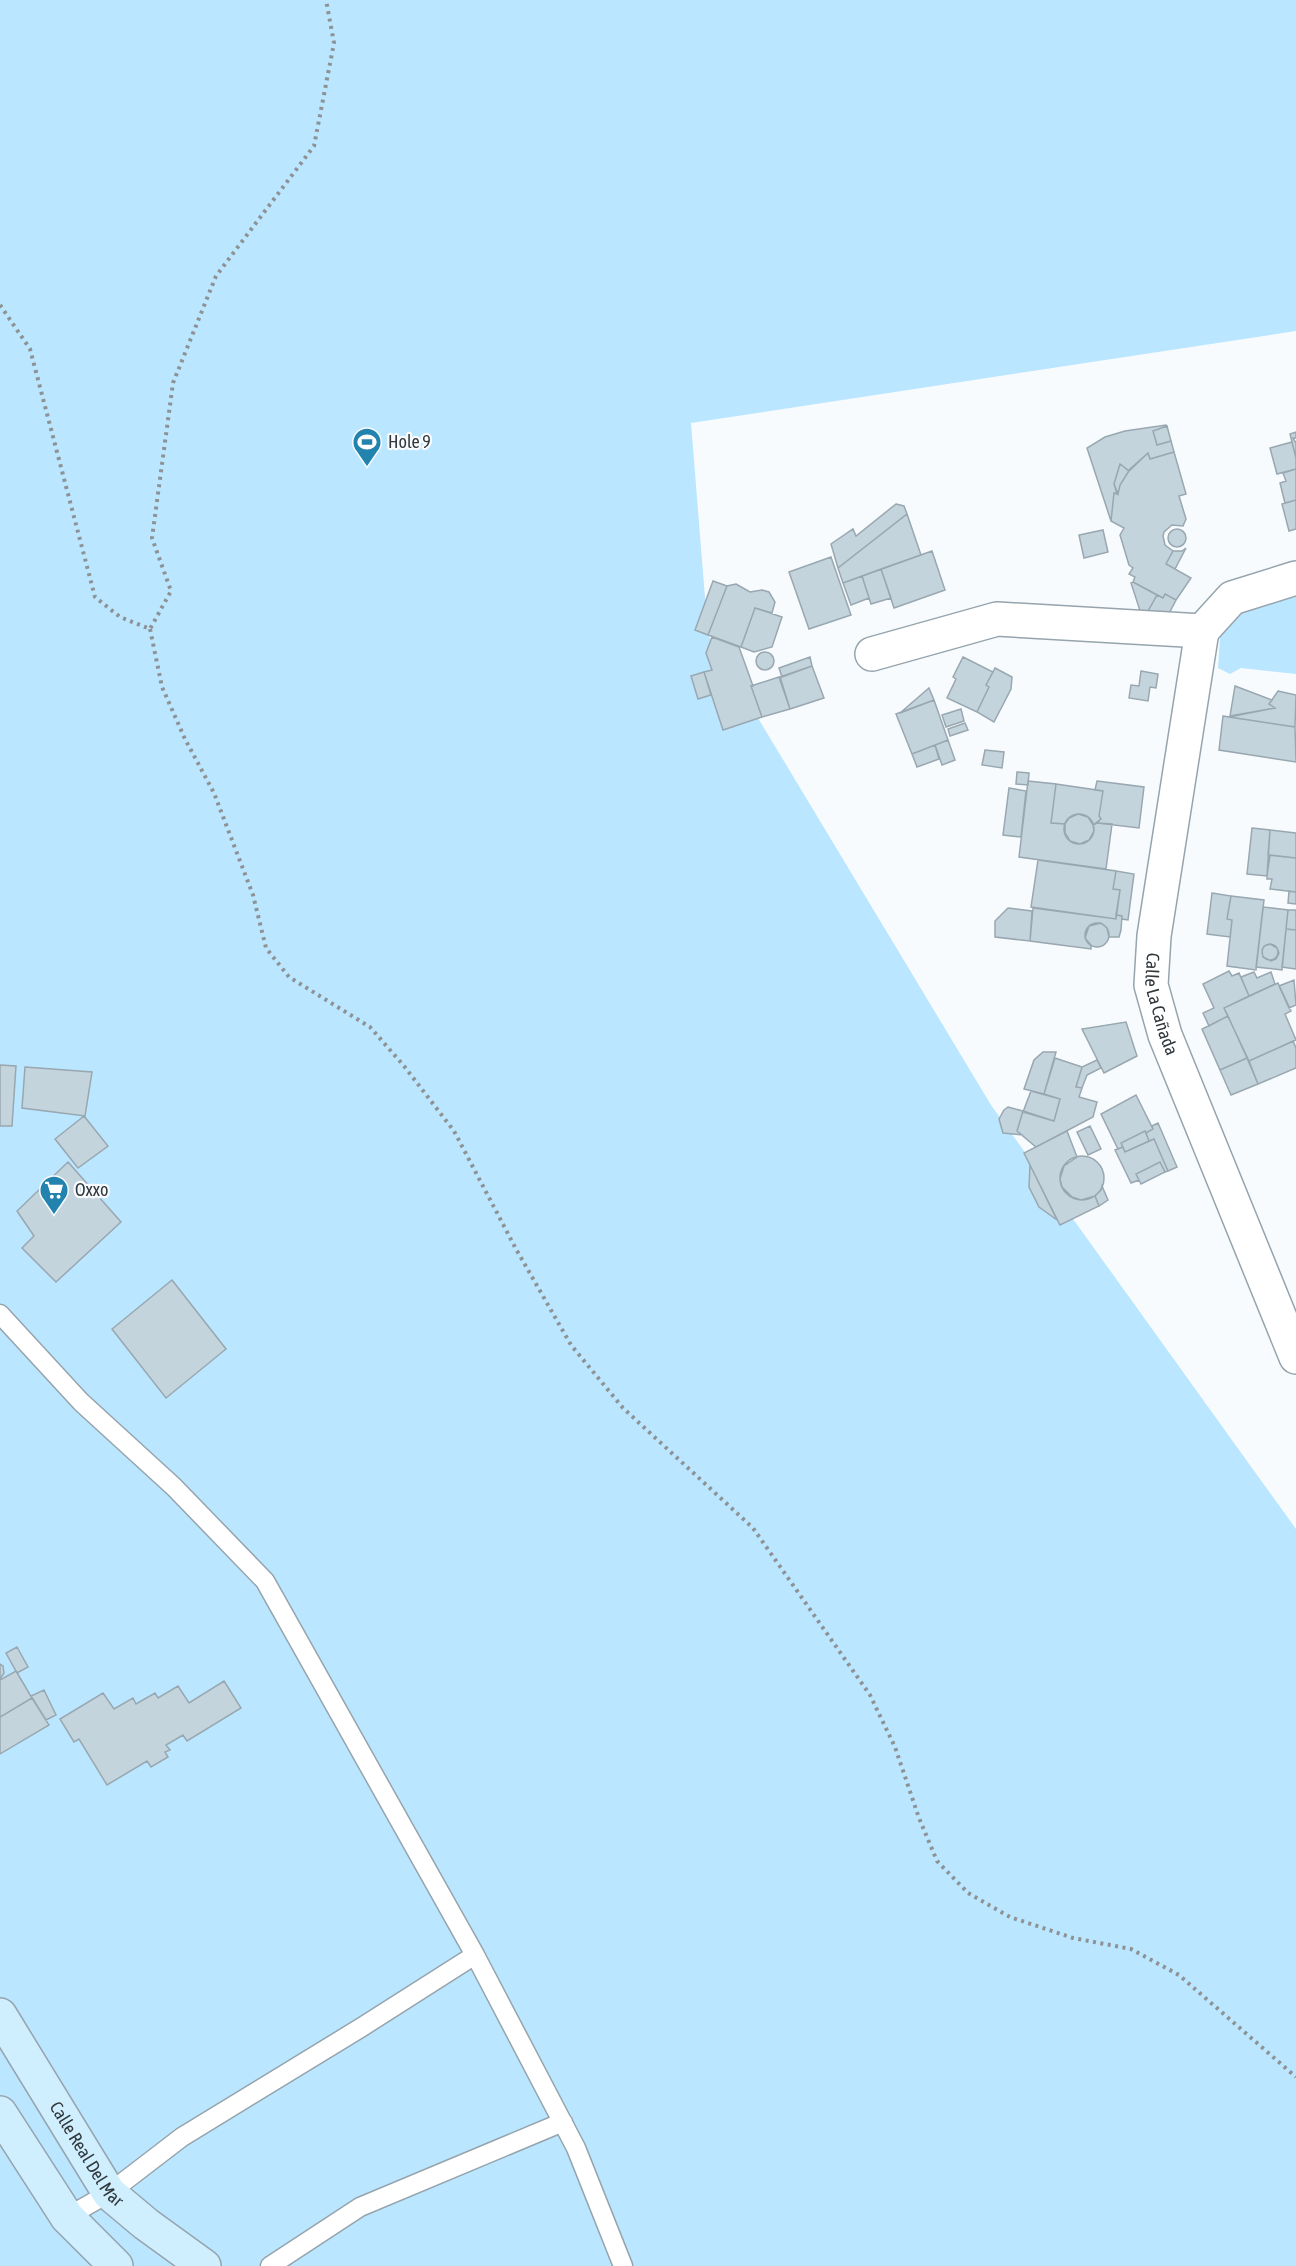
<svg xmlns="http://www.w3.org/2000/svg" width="1296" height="2266" viewBox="0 0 1296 2266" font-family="'Asap Condensed',sans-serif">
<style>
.green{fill:#bbe6ff}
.building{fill:#c4d4dd;stroke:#98a7b0;stroke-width:1.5;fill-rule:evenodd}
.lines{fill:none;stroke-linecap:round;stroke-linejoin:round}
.lane-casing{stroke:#95a4ad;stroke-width:21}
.street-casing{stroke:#95a4ad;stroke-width:36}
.secondary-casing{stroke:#95a4ad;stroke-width:36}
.path{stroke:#8d9295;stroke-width:4;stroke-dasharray:3 4.5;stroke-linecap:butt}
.lane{stroke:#fff;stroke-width:18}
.street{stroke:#fff;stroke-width:33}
.secondary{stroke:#cfeefe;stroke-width:33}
.labels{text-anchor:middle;stroke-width:4.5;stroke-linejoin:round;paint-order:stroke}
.poi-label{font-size:18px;fill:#31373b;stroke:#f8fbfd;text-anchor:start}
.street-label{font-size:18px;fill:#31373b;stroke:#f8fbfd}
</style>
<rect width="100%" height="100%" fill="#f8fbfd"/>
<path class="green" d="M 0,0 L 1296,0 L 1296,331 L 691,423 L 708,635 L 991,1105 L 1296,1529 L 1296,2266 L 0,2266 Z
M 1296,591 L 1296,674 L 1241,668 L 1230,674 L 1218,668 L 1220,637 L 1230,619 L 1240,608 Z"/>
<path class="building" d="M 1166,425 L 1167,426 L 1153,431 L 1157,445 L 1171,441 L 1174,452 L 1150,459 L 1148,453 L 1129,471 L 1120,464 L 1114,484 L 1117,494 L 1114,493 L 1111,521 L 1087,448 L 1105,437 L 1125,431 Z
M 1167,426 L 1171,441 L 1157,445 L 1153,431 Z
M 1296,432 L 1296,438 L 1293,438 L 1296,443 L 1296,458 L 1290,434 Z
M 1292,442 L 1296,458 L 1296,469 L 1277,474 L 1270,448 Z
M 1174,452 L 1186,494 L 1179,496 L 1186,519 L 1183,526 L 1172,525 L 1164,532 L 1163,536 L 1165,545 L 1173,551 L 1166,564 L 1191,578 L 1176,600 L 1165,594 L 1163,598 L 1133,582 L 1135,577 L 1129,574 L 1133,568 L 1129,565 L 1120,535 L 1124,528 L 1111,521 L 1114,493 L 1118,494 L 1120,485 L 1130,469 L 1148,453 L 1150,459 Z
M 1120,464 L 1129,471 L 1120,485 L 1118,494 L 1114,484 Z
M 1296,469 L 1296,500 L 1285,503 L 1280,483 L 1286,481 L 1283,473 Z
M 1296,500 L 1296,529 L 1289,531 L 1282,504 Z
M 896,504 L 904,506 L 907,514 L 838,568 L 831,544 L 853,529 L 856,536 Z
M 907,514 L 921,555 L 843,583 L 838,568 Z
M1168 538a9 9 0 1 1 18 0a9 9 0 1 1-18 0Z
M 1103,530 L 1108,552 L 1084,558 L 1079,535 Z
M 1186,548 L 1175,569 L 1166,564 L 1173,551 L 1182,551 Z
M 932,551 L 945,590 L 894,608 L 881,569 Z
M 831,557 L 851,615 L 809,629 L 789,572 Z
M 881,569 L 891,598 L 871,604 L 862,576 Z
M 862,576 L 869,598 L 851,605 L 843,583 Z
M 713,581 L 727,586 L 708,635 L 695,630 Z
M 1133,582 L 1157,595 L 1143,620 L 1131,583 Z
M 736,584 L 750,592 L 762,590 L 769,592 L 775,602 L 772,613 L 755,608 L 741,647 L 708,635 L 727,586 Z
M 1165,594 L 1176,600 L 1162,627 L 1143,620 L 1157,595 L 1163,598 Z
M 755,608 L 782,617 L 772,647 L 754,652 L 741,647 Z
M 712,637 L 739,647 L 753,686 L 751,686 L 762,717 L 723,730 L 704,672 L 712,670 L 706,653 Z
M756 661a9 9 0 1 1 18 0a9 9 0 1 1-18 0Z
M 810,657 L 812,666 L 782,677 L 779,668 Z
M 963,657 L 993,672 L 986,685 L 989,687 L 977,712 L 947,698 L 956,679 L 953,677 Z
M 812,666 L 824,698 L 790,709 L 780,677 Z
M 995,668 L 1012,677 L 1011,689 L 994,722 L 977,712 L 989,687 L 986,685 Z
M 1141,671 L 1158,674 L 1156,688 L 1150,687 L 1148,701 L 1129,698 L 1131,685 L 1139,686 Z
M 704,672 L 711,695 L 698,699 L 691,676 Z
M 779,677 L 790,709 L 762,717 L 751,686 Z
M 1235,686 L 1272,700 L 1269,704 L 1275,708 L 1230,716 Z
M 929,688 L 934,700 L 900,713 Z
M 1278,691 L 1296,695 L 1295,727 L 1229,717 L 1275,708 L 1269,704 Z
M 934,700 L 948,740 L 912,754 L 896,714 Z
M 961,709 L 964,721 L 946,727 L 942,715 Z
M 1223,716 L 1295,727 L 1296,762 L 1219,750 Z
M 965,723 L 968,730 L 950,736 L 948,729 Z
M 948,740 L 955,760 L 942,765 L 935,745 Z
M 935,745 L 939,759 L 917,767 L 912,754 Z
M 985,750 L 1004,752 L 1002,768 L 982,765 Z
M 1017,772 L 1029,773 L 1028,785 L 1016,784 Z
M 1028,781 L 1056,784 L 1051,823 L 1065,824 L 1065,833 L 1070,841 L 1080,844 L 1089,840 L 1094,831 L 1093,825 L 1097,823 L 1112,824 L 1106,869 L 1019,857 Z
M 1097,781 L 1144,787 L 1139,828 L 1097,823 L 1101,819 L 1099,816 L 1103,791 L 1095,790 Z
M 1056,784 L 1103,791 L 1099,816 L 1101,819 L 1093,825 L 1088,817 L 1078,814 L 1069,818 L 1065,824 L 1051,823 Z
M 1009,788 L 1026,791 L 1021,837 L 1003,835 Z
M1064 829a15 15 0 1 1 30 0a15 15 0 1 1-30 0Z
M 1252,828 L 1270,830 L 1267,876 L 1247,874 Z
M 1270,830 L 1296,833 L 1296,858 L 1268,855 Z
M 1270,855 L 1296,858 L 1296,892 L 1270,889 L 1272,879 L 1267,879 L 1267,876 Z
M 1038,860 L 1116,871 L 1113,889 L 1120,890 L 1116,919 L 1031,907 Z
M 1116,871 L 1134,874 L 1128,920 L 1122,919 L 1122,916 L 1116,915 L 1120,890 L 1113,889 Z
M 1289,891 L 1296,892 L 1296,904 L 1288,903 Z
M 1212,893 L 1231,896 L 1227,919 L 1232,920 L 1230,937 L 1207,934 Z
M 1231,896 L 1264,900 L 1256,970 L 1227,966 L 1232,920 L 1227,919 Z
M 1263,907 L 1288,910 L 1282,970 L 1256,967 ZM 1270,944 L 1277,948 L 1279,953 L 1276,959 L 1271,961 L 1263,957 L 1262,951 L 1264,946 Z
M 1008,908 L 1032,911 L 1030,941 L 995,937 L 995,921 Z
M 1033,908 L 1116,919 L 1116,915 L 1122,916 L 1121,930 L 1119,937 L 1109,937 L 1107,928 L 1101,923 L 1089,926 L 1085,938 L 1091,945 L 1091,949 L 1030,941 Z
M 1288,910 L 1296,910 L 1296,930 L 1286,929 Z
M1085 935a12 12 0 1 1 24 0a12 12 0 1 1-24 0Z
M 1286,929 L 1296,930 L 1296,969 L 1282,967 Z
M1262 952a8 8 0 1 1 16 0a8 8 0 1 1-16 0Z
M 1229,971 L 1232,976 L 1239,973 L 1249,996 L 1224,1008 L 1228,1016 L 1209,1026 L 1203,1013 L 1214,1008 L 1203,984 Z
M 1254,972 L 1257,978 L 1271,972 L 1275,984 L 1249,996 L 1241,977 Z
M 1294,980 L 1296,1005 L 1289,1008 L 1279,986 Z
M 1278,983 L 1291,1011 L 1285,1014 L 1296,1040 L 1249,1061 L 1224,1008 Z
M 1228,1016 L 1247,1058 L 1220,1070 L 1202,1029 Z
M 1126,1022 L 1137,1056 L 1104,1073 L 1082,1029 Z
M 1293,1041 L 1296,1048 L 1296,1068 L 1258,1084 L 1249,1061 Z
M 1043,1052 L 1056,1052 L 1044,1094 L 1024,1089 L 1034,1060 Z
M 1055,1058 L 1082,1067 L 1076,1087 L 1082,1088 L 1079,1097 L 1097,1102 L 1093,1117 L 1036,1147 L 1017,1131 L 1023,1111 L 1054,1121 L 1060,1099 L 1044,1094 Z
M 1247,1058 L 1258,1084 L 1231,1095 L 1220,1070 Z
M 1097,1060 L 1101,1068 L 1087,1075 L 1082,1088 L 1076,1087 L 1082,1067 Z
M 0,1065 L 16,1066 L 12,1126 L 0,1126 Z
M 25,1067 L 92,1072 L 85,1116 L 22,1108 Z
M 1031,1091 L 1060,1099 L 1054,1121 L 1023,1112 Z
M 1136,1095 L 1153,1129 L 1146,1133 L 1145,1131 L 1121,1143 L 1123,1147 L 1118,1149 L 1101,1114 Z
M 1008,1107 L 1023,1111 L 1017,1131 L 1022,1135 L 1003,1133 L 999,1119 L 1004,1110 Z
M 84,1116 L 108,1146 L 78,1168 L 55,1139 Z
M 1158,1123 L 1177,1167 L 1168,1171 L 1154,1139 L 1149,1141 L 1146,1133 L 1153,1129 L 1152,1126 Z
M 1090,1126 L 1101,1149 L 1088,1155 L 1077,1132 Z
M 1067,1131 L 1077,1157 L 1064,1166 L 1060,1179 L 1062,1187 L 1072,1197 L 1081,1200 L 1095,1196 L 1099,1206 L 1060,1225 L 1024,1153 Z
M 1145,1131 L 1149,1141 L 1125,1152 L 1121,1143 Z
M 1154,1139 L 1168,1171 L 1165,1172 L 1160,1162 L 1136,1174 L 1139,1180 L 1131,1183 L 1115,1150 L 1123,1147 L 1125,1152 Z
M1060 1178a22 22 0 1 1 44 0a22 22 0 1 1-44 0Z
M 68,1162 L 121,1222 L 56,1282 L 22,1248 L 34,1236 L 17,1211 Z
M 1160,1162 L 1165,1172 L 1141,1184 L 1136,1174 Z
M 1030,1165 L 1057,1220 L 1039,1207 L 1029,1187 Z
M 1102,1186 L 1108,1200 L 1099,1206 L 1095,1196 L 1101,1190 Z
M 172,1280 L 226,1349 L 166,1398 L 112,1329 Z
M 17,1647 L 28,1667 L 17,1673 L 6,1653 Z
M 0,1664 L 3,1666 L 4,1673 L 0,1679 Z
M 16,1671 L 32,1698 L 0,1717 L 0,1680 Z
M 224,1681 L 241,1708 L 187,1741 L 183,1735 L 166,1745 L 170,1750 L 165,1752 L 168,1757 L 151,1767 L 147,1761 L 107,1785 L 79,1739 L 74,1742 L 60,1719 L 103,1693 L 114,1709 L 133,1698 L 136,1704 L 155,1693 L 158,1698 L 178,1686 L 189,1703 Z
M 44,1690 L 56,1715 L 46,1720 L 31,1696 Z
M 32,1698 L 49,1725 L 0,1754 L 0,1717 Z"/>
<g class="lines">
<g class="lane-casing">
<path id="lane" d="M 0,1314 L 81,1402 L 174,1487 L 265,1581 L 475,1955 L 576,2148 L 623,2266
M 67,2217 L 109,2193 L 182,2137 L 362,2027 L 475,1955
M 270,2266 L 360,2207 L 563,2122"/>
</g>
<g class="street-casing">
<g id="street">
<path id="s1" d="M 1202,631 L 1154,936 L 1151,985 L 1165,1035 L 1296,1357"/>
<path d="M 1202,631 L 1232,598 L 1296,578"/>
<path d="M 872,654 L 997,619 L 1202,631"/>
</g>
</g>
<g class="secondary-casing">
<g id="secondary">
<path id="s2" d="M 0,2015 L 109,2193 L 146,2224 L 204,2266"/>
<path d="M 0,2113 L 67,2217 L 116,2266"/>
</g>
</g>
<path class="path" d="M 0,305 L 30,349 L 95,597 L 120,617 L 150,629 L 171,591 L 152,538 L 173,383 L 216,276 L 314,146 L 334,43 L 326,0
M 150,629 L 162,687 L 185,739 L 214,793 L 253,895 L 266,948 L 289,977 L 370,1027 L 404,1066 L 454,1131 L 516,1249 L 571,1345 L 623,1408 L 753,1528 L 870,1695 L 895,1747 L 919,1818 L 937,1861 L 968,1893 L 1010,1917 L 1073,1938 L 1131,1949 L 1179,1975 L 1296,2077"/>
<use href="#lane" class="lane"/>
<use href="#street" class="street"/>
<use href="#secondary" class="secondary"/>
</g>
<defs>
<g id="stadium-pin" transform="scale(1.5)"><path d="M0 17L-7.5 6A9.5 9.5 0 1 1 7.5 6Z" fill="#2283ae" stroke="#f8fbfd"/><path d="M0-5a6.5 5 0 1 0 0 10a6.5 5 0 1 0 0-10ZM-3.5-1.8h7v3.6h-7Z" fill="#fff"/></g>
<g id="supermarket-pin" transform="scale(1.5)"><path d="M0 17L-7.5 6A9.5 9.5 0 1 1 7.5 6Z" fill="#2283ae" stroke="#f8fbfd"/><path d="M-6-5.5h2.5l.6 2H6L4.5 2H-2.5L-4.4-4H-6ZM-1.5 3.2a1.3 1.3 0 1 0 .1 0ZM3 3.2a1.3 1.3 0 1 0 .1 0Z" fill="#fff"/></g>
</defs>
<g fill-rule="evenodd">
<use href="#stadium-pin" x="367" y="442"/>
<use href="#supermarket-pin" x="54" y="1190"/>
</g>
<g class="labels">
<g class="poi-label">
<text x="388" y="448">Hole 9</text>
<text x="75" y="1196">Oxxo</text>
</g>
<g class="street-label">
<text dy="6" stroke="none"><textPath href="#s1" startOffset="378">Calle La Cañada</textPath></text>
<text dy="6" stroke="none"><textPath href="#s2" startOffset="164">Calle Real Del Mar</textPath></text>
</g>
</g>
</svg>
